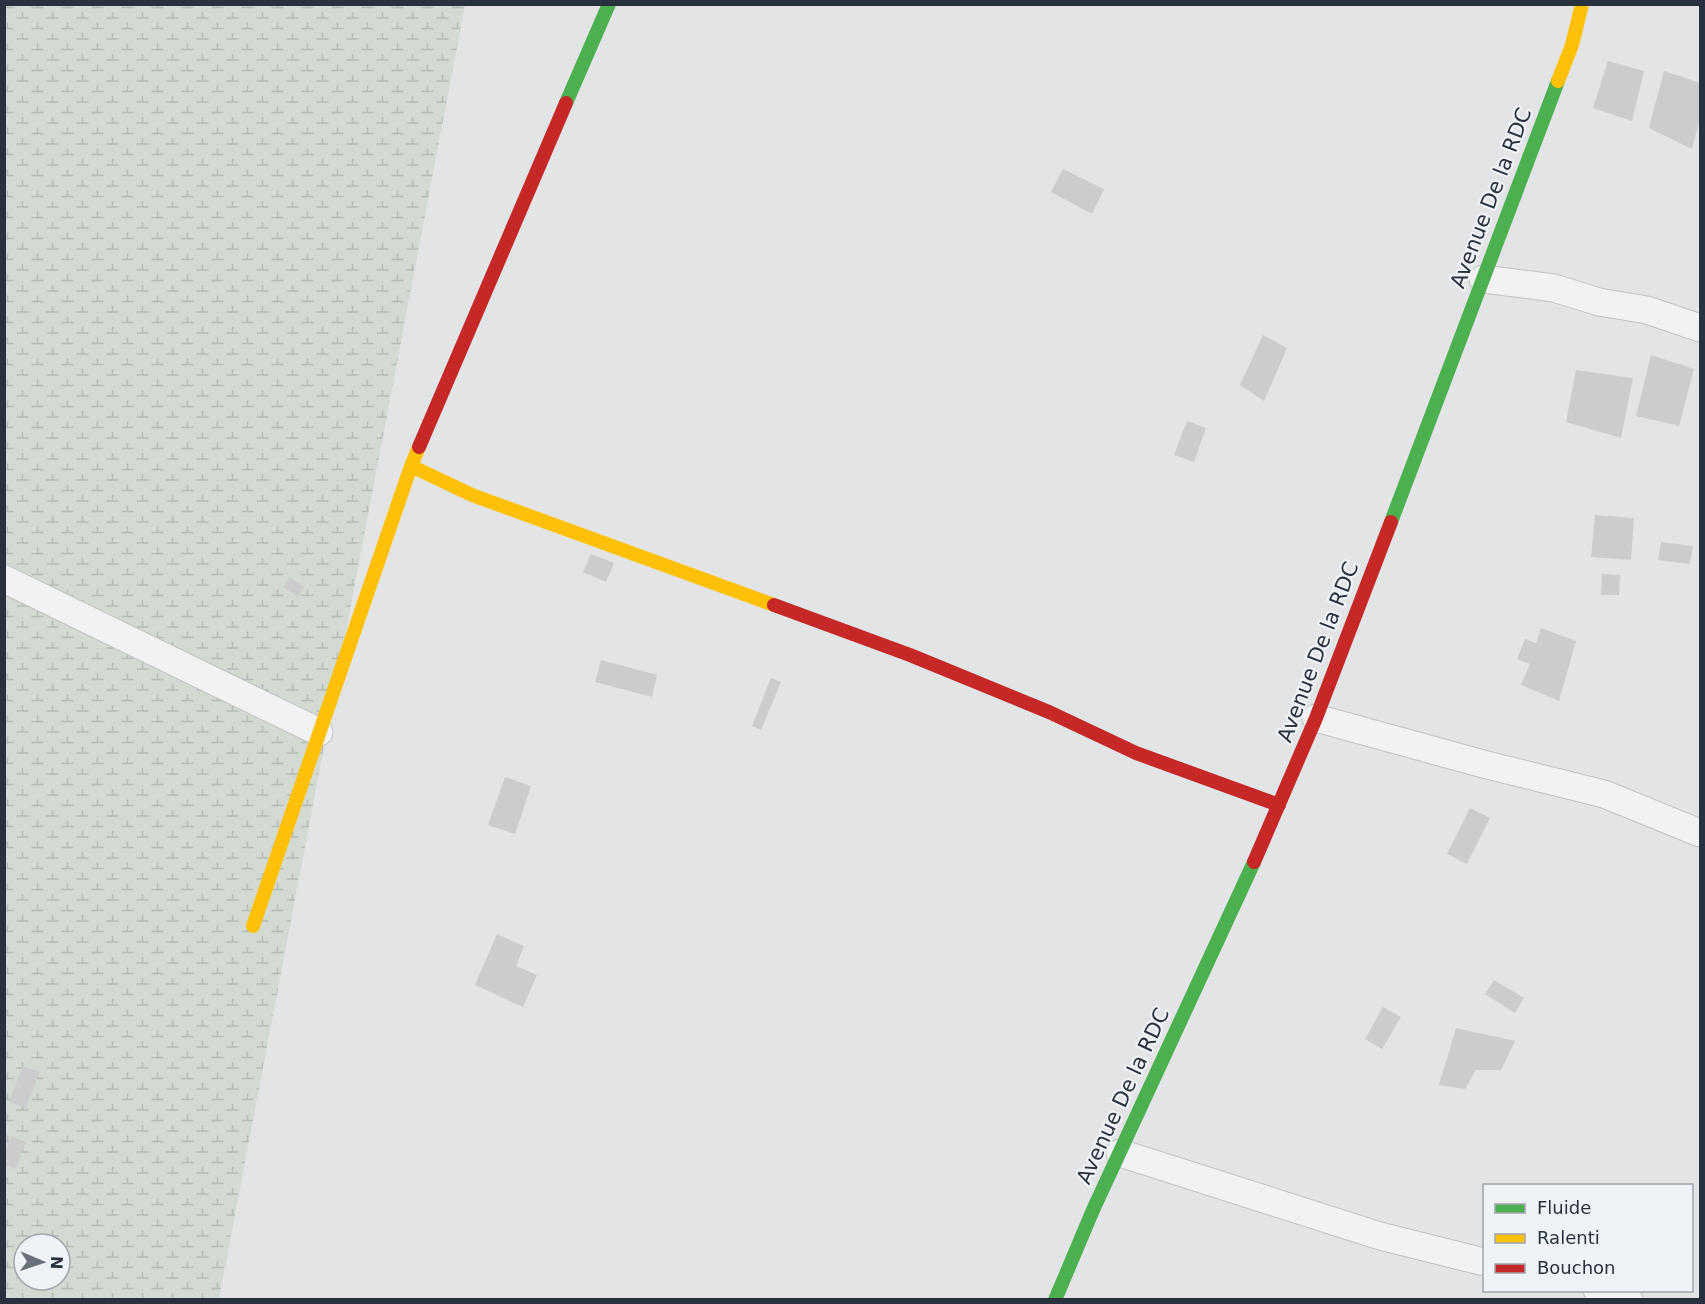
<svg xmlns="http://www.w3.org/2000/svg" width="1705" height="1304" viewBox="0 0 1705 1304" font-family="'DejaVu Sans',sans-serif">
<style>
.wetland{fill:url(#wetland-marsh);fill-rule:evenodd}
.building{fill:#caccce}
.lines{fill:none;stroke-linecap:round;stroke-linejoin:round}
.street-casing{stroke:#c0c2c4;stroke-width:29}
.street{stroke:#f1f2f3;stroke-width:27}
.fast{stroke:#4caf50;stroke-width:14}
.slow{stroke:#ffc107;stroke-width:14}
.jam{stroke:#c62828;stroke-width:14}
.labels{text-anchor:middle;stroke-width:4.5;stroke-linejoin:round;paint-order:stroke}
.street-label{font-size:21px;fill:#29313f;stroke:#eff2f6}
</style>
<defs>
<pattern id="wetland-marsh" width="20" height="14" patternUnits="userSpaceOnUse" patternTransform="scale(1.5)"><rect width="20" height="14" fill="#d2dad2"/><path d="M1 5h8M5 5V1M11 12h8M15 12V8" fill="none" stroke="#b4bcb5"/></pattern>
</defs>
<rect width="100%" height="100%" fill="#e2e4e6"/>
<path class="wetland" d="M 5,5 L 465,5 L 219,1299 L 5,1300 ZM 24,1244 L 60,1244 L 60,1280 L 24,1280 Z"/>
<path class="building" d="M 1608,61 L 1644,71 L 1632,121 L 1593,108 Z
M 1664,71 L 1700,83 L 1700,118 L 1692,149 L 1649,128 Z
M 1063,169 L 1104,189 L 1092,214 L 1051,192 Z
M 1263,335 L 1287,348 L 1264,401 L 1240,385 Z
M 1651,355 L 1694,369 L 1679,426 L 1636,416 Z
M 1576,370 L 1633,378 L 1621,438 L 1566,422 Z
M 1187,421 L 1206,428 L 1194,462 L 1174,455 Z
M 1595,515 L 1634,518 L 1631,560 L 1591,557 Z
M 1661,542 L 1693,546 L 1690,564 L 1658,560 Z
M 591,554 L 614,563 L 606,582 L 583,572 Z
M 1602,574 L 1620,575 L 1619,595 L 1601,595 Z
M 290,577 L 304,587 L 298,597 L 283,587 Z
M 1541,628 L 1576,641 L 1559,701 L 1521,685 L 1530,664 L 1517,659 L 1525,639 L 1536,643 Z
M 601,660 L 657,675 L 652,697 L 595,682 Z
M 771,678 L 781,682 L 761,730 L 752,726 Z
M 505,777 L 531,786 L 515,834 L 488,825 Z
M 1470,808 L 1490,818 L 1467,864 L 1447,854 Z
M 497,934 L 524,946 L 516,966 L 537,975 L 523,1007 L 475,985 Z
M 1494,980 L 1524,998 L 1515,1013 L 1485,994 Z
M 1383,1007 L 1401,1017 L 1382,1049 L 1365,1039 Z
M 1456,1028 L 1515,1041 L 1501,1070 L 1476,1070 L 1465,1089 L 1439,1085 Z
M 23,1066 L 40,1072 L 26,1108 L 9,1102 Z
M 11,1136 L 26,1142 L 15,1169 L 4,1165 L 4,1153 Z"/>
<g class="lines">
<g class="street-casing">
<path id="street" d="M 1483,279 L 1554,288 L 1599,302 L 1647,310 L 1700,328
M 4,579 L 319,732
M 1316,718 L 1487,765 L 1604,794 L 1700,833
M 1120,1153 L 1380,1236 L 1484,1262
M 1597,1290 L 1629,1300"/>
</g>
<use href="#street" class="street"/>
<path class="fast" d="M 566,103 L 609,4
M 1391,522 L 1558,81
M 1055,1300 L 1093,1210 L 1254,862"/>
<path class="slow" d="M 1558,81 L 1572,45 L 1582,4
M 411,466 L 472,495 L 774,605
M 253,926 L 411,466 L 419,447"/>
<path class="jam" d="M 419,447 L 566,103
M 774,605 L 910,655 L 1049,712 L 1136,753 L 1279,805
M 1254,862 L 1316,718 L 1391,522"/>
</g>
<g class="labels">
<g class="street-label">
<text transform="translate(1491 198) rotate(-69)" y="7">Avenue De la RDC</text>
<text transform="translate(1318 652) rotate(-69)" y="7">Avenue De la RDC</text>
<text transform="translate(1123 1096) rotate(-65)" y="7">Avenue De la RDC</text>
</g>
</g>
<rect width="1705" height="1304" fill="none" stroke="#29313f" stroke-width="12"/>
<rect x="1483" y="1184" width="210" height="108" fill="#eff2f6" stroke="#a0a5ad" stroke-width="1.5"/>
<rect x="1495" y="1204" width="30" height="9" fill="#4caf50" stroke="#a0a5ad" stroke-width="1.5"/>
<text x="1537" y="1214" font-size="18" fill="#29313f">Fluide</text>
<rect x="1495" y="1234" width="30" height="9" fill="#ffc107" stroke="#a0a5ad" stroke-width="1.5"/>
<text x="1537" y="1244" font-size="18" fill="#29313f">Ralenti</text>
<rect x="1495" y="1264" width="30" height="9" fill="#c62828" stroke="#a0a5ad" stroke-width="1.5"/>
<text x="1537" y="1274" font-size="18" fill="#29313f">Bouchon</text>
<g transform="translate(42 1262) rotate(92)"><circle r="28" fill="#eff2f6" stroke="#a0a5ad" stroke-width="1.5"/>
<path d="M0-4.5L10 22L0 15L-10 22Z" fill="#6a7079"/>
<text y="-9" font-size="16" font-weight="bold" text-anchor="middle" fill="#29313f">N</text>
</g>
</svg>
